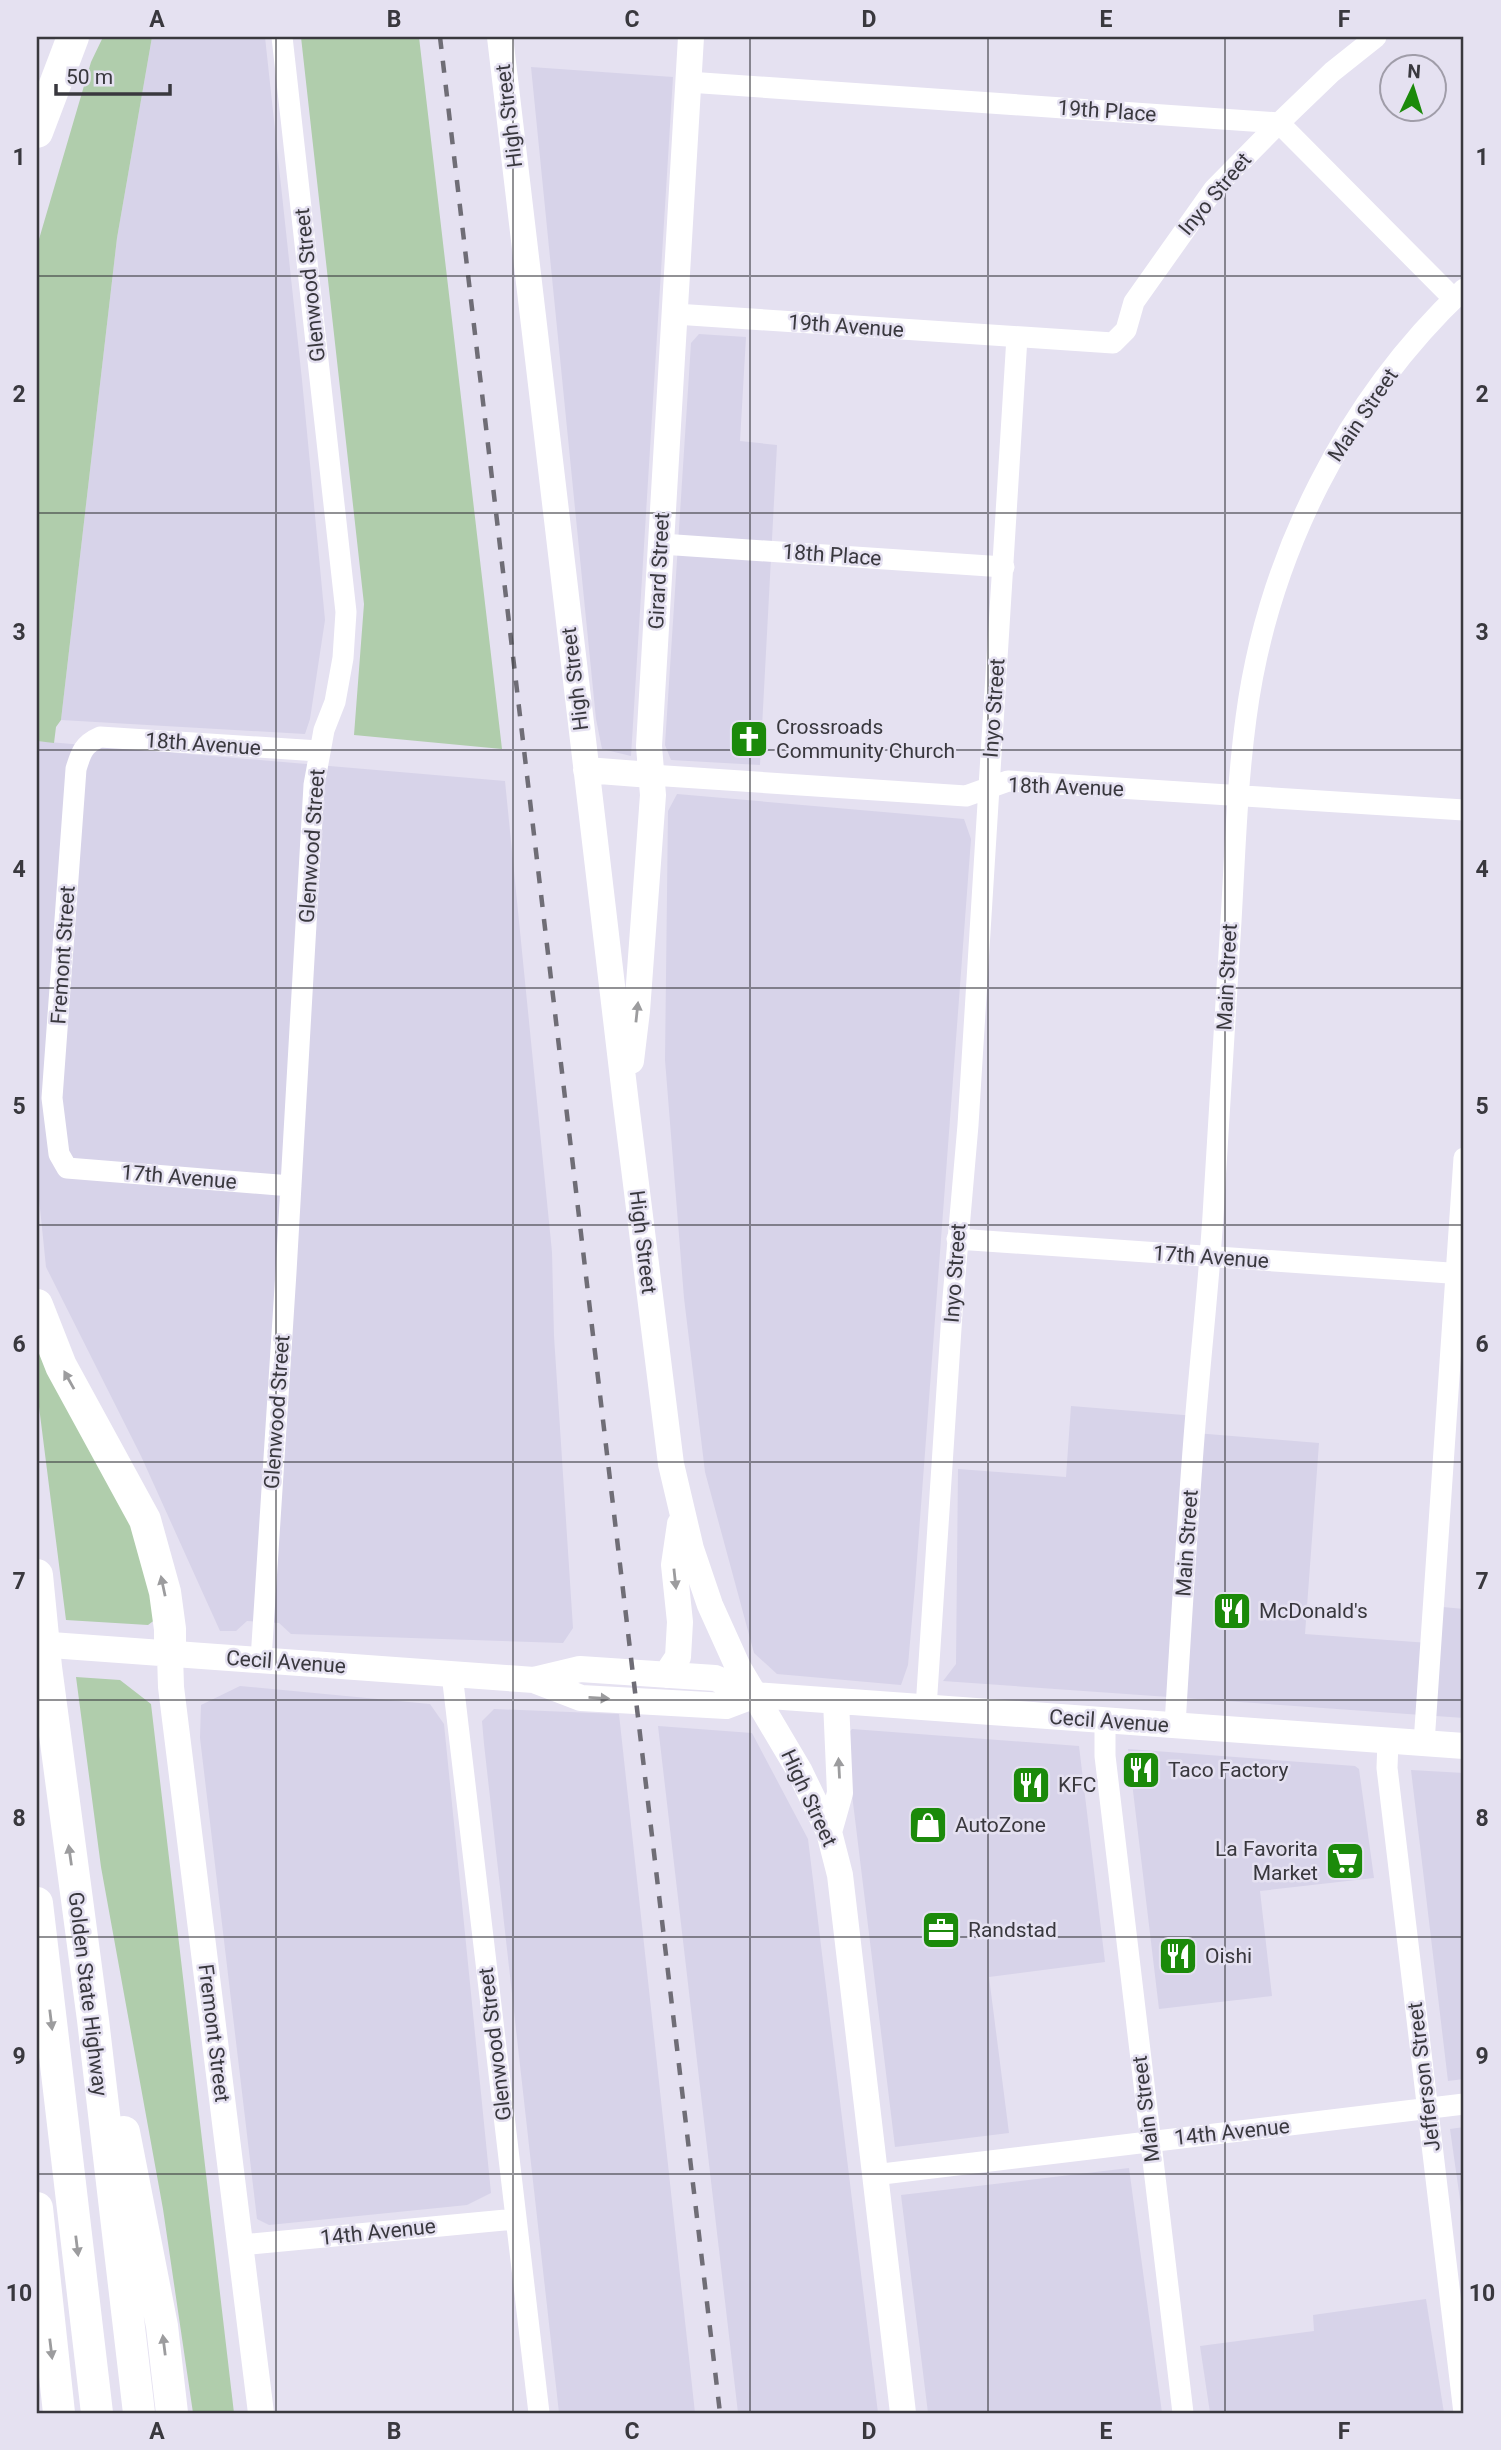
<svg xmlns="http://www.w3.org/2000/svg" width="1501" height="2450" viewBox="0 0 1501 2450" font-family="Roboto,sans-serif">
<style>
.built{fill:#d7d3e9}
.green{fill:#b0cdac}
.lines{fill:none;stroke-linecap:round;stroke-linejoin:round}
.minor{stroke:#fff;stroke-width:21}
.major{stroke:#fff;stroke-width:26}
.highway{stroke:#fff;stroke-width:32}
.rail{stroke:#6f6d76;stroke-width:4.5;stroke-dasharray:12 12;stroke-linecap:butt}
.oneway{fill:#9c9c9e}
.grid{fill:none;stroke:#39383e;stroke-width:2;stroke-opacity:0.55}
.labels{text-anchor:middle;stroke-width:5;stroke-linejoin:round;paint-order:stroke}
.street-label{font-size:21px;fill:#39383e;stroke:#e5e1f1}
.poi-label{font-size:21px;fill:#39383e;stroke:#e5e1f1;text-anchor:start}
.neatline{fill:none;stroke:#39383e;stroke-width:2.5}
.grid-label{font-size:23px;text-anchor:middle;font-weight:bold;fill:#39383e}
</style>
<rect width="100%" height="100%" fill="#e5e1f1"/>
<path class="built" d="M 152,37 L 265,37 L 302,380 L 325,620 L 310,719 L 305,734 L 61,720 L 117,238 Z
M 531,67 L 673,77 L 631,756 L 602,749 L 596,719 Z
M 699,334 L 746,337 L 740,441 L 777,445 L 760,765 L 671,760 L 665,745 L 691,343 Z
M 37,741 L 505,781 L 552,1252 L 554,1336 L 573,1628 L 563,1643 L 291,1634 L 279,1623 L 247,1621 L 236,1631 L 220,1631 L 141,1456 L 46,1267 L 37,1179 Z
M 677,794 L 964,819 L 971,839 L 915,1586 L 908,1665 L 901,1685 L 777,1674 L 754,1653 L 705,1472 L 684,1298 L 665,1060 L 668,811 Z
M 1071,1406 L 1196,1416 L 1195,1433 L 1319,1443 L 1305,1634 L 1429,1643 L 1432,1606 L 1464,1609 L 1464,1718 L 943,1681 L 956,1664 L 958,1469 L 1066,1477 Z
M 240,1686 L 430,1704 L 444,1724 L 491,2193 L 467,2205 L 269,2225 L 257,2219 L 200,1738 L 201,1705 Z
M 494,1709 L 619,1714 L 695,2413 L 559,2413 L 484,1744 L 482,1721 Z
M 658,1726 L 752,1733 L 808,1839 L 878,2413 L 738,2413 Z
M 852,1729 L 1079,1746 L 1105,1962 L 989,1977 L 1009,2133 L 895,2147 L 845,1737 Z
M 1128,1749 L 1355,1766 L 1359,1769 L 1374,1878 L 1260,1891 L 1272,1996 L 1159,2009 Z
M 1411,1770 L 1464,1773 L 1464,2079 L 1448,2081 Z
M 1464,2127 L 1464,2228 L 1450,2129 Z
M 1129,2168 L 1162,2413 L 928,2413 L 901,2195 Z
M 1426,2299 L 1444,2413 L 1210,2413 L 1200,2346 L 1314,2331 L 1313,2315 Z"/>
<path class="green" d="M 103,37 L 152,37 L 117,238 L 61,720 L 56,727 L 54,743 L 37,741 L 37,246 L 91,62 Z
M 301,37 L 419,37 L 502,749 L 354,735 L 364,604 Z
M 37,1325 L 138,1523 L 156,1619 L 148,1625 L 66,1620 L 37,1391 Z
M 76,1677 L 120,1680 L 151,1704 L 234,2413 L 193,2413 L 163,2209 L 101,1867 Z"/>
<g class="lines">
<path class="minor" d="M 688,82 L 1279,123 L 1454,299
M 675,314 L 1113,343 L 1126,330 L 1134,302 L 1214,189 L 1279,123 L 1332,72 L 1376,37
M 661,544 L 1004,567
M 651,775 L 966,796 L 1008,781 L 1464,810
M 291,1186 L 67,1168 L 59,1154 L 52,1098 L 76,769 C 81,752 84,744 100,737 L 319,751
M 957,1239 L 1464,1274
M 261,1660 L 286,1272 L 314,785 L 324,730 L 335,702 L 343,658 L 346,612 L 282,37
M 452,1674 L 539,2413
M 926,1708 L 953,1298 L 968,1125 L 1017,337
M 1105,1721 L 1105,1756 L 1183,2413
M 1175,1725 C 1181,1625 1187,1525 1195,1425 C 1201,1349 1210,1274 1214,1199 C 1220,1106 1225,1013 1231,921 C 1235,853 1237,785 1246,718 C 1267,557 1346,400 1464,289
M 1388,1741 L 1387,1768 L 1464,2413
M 1424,1743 L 1464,1158
M 874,2175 L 1464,2104
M 241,2245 L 515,2219"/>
<path class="major" d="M 500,37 L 626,1104 L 671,1464 L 691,1549 L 710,1605 L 738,1667 L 799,1770 L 829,1832 L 840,1875 L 903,2413
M 586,770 L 651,775
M 631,1061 L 637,1011 L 653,795 L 649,746 L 691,37
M 37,1644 L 534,1680 L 581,1698 L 726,1706 L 755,1695
M 170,1654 L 171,1687 L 261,2413
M 666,1675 L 678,1657 L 680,1622 L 674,1565 L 680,1524
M 534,1680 L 580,1669 L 715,1678 L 755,1695 L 1464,1746
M 829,1832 L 840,1793 L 836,1701"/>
<path class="highway" d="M 37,132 L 73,37
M 37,1305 L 61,1366 L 145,1520 L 165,1592 L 170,1629 L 170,1654
M 37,1575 L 46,1667 L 93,2020 L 139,2413
M 37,1903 L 97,2413
M 124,2132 L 162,2326 L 172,2413
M 37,2208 L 59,2413"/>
<path class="rail" d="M 440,37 L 720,2413"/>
</g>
<defs><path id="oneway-solid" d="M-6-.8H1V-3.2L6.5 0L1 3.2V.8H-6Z" transform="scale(1.75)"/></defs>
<g class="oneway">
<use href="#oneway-solid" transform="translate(637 1012) rotate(-84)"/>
<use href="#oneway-solid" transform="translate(69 1380) rotate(-119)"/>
<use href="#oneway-solid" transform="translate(675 1579) rotate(84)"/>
<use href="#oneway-solid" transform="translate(163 1586) rotate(-102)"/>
<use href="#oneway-solid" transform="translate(599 1698) rotate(3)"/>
<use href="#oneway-solid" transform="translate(839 1768) rotate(-93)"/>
<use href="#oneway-solid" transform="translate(70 1855) rotate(-98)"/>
<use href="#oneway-solid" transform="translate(51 2020) rotate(83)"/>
<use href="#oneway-solid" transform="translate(77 2246) rotate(83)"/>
<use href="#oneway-solid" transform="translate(164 2345) rotate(-97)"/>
<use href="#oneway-solid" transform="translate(51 2349) rotate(83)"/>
</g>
<path class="grid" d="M 276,37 L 276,2413M 513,37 L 513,2413M 750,37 L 750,2413M 988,37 L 988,2413M 1225,37 L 1225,2413M 37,276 L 1464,276M 37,513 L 1464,513M 37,750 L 1464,750M 37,988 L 1464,988M 37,1225 L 1464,1225M 37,1462 L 1464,1462M 37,1700 L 1464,1700M 37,1937 L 1464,1937M 37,2174 L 1464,2174"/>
<defs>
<g id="church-square" transform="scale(2.0125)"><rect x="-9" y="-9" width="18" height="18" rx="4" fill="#1b8a0a" stroke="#e5e1f1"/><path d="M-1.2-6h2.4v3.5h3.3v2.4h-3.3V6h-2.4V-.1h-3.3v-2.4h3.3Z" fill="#fff"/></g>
<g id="restaurant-square" transform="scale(2.0125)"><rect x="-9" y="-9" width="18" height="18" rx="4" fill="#1b8a0a" stroke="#e5e1f1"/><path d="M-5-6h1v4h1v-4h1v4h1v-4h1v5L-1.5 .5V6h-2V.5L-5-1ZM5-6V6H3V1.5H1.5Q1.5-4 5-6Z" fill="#fff"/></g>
<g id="shop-square" transform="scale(2.0125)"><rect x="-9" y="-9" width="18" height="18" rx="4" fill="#1b8a0a" stroke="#e5e1f1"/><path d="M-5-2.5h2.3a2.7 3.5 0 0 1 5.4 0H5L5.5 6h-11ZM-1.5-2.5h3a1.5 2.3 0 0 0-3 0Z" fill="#fff"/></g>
<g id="supermarket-square" transform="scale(2.0125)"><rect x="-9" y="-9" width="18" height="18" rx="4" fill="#1b8a0a" stroke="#e5e1f1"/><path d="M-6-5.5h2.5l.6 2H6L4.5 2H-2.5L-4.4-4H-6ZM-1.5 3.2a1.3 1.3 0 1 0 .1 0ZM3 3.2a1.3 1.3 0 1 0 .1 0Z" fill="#fff"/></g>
<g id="office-square" transform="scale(2.0125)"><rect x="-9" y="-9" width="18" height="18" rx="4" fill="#1b8a0a" stroke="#e5e1f1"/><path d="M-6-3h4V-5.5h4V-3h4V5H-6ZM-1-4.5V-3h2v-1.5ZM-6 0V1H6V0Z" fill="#fff"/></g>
</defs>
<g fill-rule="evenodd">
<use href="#church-square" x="749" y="739"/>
<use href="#restaurant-square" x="1232" y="1611"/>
<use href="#restaurant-square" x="1141" y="1770"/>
<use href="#restaurant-square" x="1031" y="1785"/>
<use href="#shop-square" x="928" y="1825"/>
<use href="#supermarket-square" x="1345" y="1861"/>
<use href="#office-square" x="941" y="1930"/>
<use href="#restaurant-square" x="1178" y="1956"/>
</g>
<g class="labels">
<g class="street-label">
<text transform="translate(1107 111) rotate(4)" y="7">19th Place</text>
<text transform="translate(509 116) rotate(-97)" y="7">High Street</text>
<text transform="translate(1215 194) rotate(-50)" y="7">Inyo Street</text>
<text transform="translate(310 285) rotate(-96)" y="7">Glenwood Street</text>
<text transform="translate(846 326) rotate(4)" y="7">19th Avenue</text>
<text transform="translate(1363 415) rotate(-56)" y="7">Main Street</text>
<text transform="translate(832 555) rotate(4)" y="7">18th Place</text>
<text transform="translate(659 571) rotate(-87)" y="7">Girard Street</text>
<text transform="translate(575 679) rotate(-97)" y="7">High Street</text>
<text transform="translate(994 708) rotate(-86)" y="7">Inyo Street</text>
<text transform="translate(203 744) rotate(4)" y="7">18th Avenue</text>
<text transform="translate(1066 787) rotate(2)" y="7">18th Avenue</text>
<text transform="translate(312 846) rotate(-86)" y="7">Glenwood Street</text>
<text transform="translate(63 955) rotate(-86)" y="7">Fremont Street</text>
<text transform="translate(1227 977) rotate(-87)" y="7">Main Street</text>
<text transform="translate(179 1177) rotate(5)" y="7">17th Avenue</text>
<text transform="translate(643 1242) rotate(83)" y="7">High Street</text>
<text transform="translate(1211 1257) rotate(4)" y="7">17th Avenue</text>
<text transform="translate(955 1273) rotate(-86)" y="7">Inyo Street</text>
<text transform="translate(277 1412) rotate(-86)" y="7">Glenwood Street</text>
<text transform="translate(1187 1543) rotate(-86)" y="7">Main Street</text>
<text transform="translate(286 1662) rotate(4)" y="7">Cecil Avenue</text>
<text transform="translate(1109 1721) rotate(4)" y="7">Cecil Avenue</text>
<text transform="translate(809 1798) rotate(65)" y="7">High Street</text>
<text transform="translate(88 1994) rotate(83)" y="7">Golden State Highway</text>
<text transform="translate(214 2033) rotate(83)" y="7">Fremont Street</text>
<text transform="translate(495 2044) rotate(-97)" y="7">Glenwood Street</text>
<text transform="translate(1424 2077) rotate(-97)" y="7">Jefferson Street</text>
<text transform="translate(1146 2109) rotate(-97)" y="7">Main Street</text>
<text transform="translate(1232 2132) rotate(-6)" y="7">14th Avenue</text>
<text transform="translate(378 2232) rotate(-6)" y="7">14th Avenue</text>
</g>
<g class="poi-label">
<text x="776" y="734">Crossroads<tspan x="776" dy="24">Community Church</tspan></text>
<text x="1259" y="1618">McDonald's</text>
<text x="1168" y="1777">Taco Factory</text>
<text x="1058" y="1792">KFC</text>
<text x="955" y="1832">AutoZone</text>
<text x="1318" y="1856" text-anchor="end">La Favorita<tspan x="1318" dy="24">Market</tspan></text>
<text x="968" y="1937">Randstad</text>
<text x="1205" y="1963">Oishi</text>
</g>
</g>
<rect width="1501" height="2450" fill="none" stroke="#e5e1f1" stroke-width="77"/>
<g transform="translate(1413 88) rotate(4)"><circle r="33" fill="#e5e1f1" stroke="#a09da9" stroke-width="2"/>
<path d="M0-5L12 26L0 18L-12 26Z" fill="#1b8a0a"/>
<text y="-10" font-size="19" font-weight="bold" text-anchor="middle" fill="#39383e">N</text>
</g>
<path d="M56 84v10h114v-10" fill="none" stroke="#39383e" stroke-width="3.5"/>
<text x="66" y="84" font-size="21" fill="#39383e" stroke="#e5e1f1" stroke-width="5" paint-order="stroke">50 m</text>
<rect x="38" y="38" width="1424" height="2374" class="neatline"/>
<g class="grid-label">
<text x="157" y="27">A</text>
<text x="394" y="27">B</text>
<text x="632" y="27">C</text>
<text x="869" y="27">D</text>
<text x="1106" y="27">E</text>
<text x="1344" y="27">F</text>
<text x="19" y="165">1</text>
<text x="1482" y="165">1</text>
<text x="19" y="402">2</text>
<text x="1482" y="402">2</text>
<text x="19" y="640">3</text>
<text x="1482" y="640">3</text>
<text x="19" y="877">4</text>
<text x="1482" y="877">4</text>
<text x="19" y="1114">5</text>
<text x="1482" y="1114">5</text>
<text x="19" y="1352">6</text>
<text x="1482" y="1352">6</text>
<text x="19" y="1589">7</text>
<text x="1482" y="1589">7</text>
<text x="19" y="1826">8</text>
<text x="1482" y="1826">8</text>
<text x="19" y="2064">9</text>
<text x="1482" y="2064">9</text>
<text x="19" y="2301">10</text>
<text x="1482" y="2301">10</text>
<text x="157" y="2439">A</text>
<text x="394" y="2439">B</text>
<text x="632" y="2439">C</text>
<text x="869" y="2439">D</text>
<text x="1106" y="2439">E</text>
<text x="1344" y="2439">F</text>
</g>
</svg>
